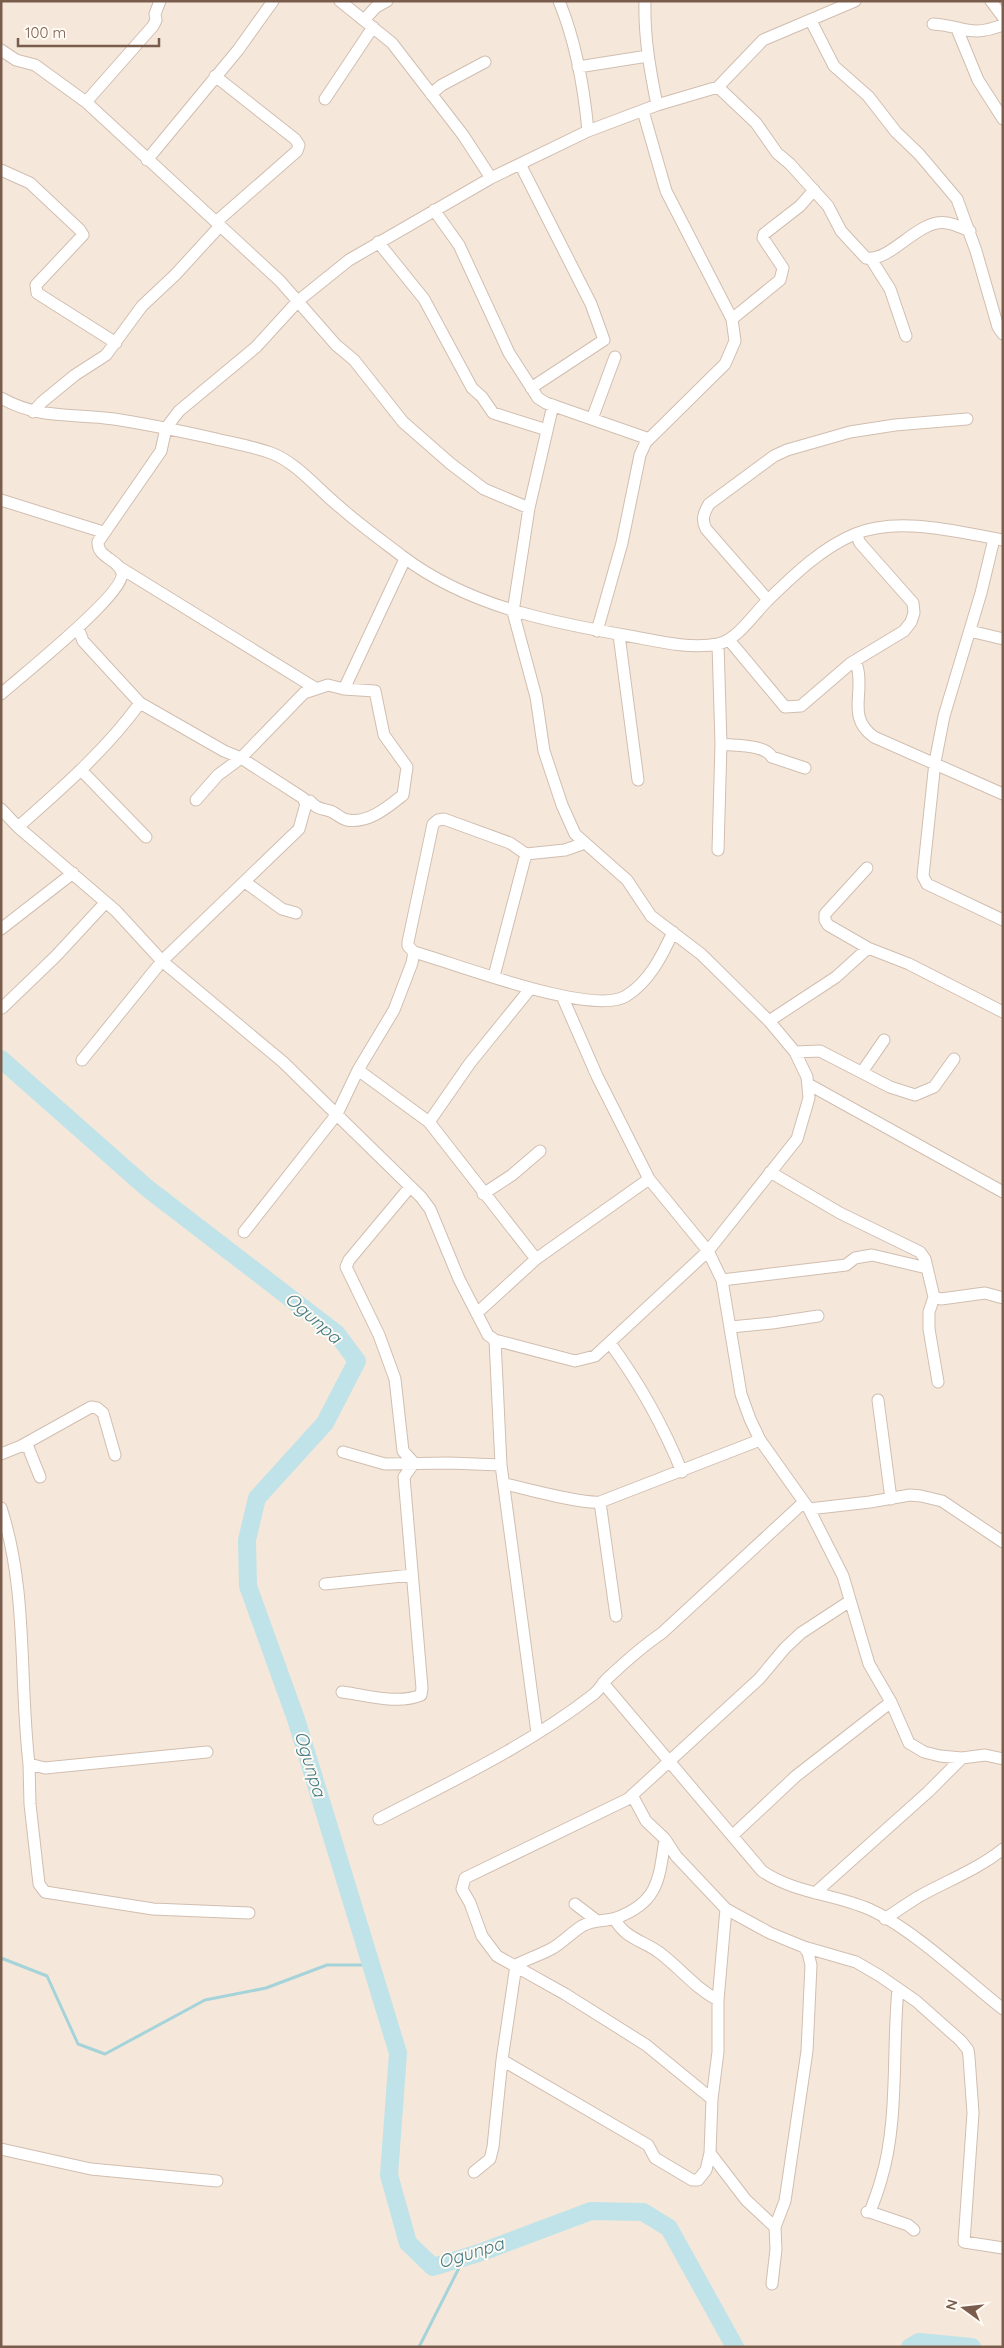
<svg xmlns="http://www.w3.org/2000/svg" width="1004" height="2348" viewBox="0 0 1004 2348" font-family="Quicksand,sans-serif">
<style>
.residential{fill:#f5e8da}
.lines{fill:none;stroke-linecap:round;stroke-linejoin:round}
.stream{stroke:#a5d3da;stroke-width:3}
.river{stroke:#bfe3e8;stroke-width:18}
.minor-casing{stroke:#d1beb0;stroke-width:13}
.minor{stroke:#fff;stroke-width:11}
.labels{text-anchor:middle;stroke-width:4;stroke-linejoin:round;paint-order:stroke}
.water-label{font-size:18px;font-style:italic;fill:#437c86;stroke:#fffaf3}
</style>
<rect width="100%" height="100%" fill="#fdf6ec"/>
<path class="residential" d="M 1,1 L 1003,1 L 1003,2347 L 1,2347 Z"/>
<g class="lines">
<path class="stream" d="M 1,1958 L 47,1976 L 78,2044 L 105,2054 L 205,2000 L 266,1988 L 327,1965 L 372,1965
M 419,2347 L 464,2258"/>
<path class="river" d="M 1,1059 L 147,1188 L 337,1334 L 357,1361 L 325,1423 L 257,1498 L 247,1540 L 248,1586 L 296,1719 L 398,2053 L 389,2175 L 408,2243 L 433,2267 L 482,2252 L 591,2211 L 643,2212 L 669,2228 L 735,2347
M 910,2347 L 919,2342 L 972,2347"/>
<g class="minor-casing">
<path id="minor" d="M 340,1 L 392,43 L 463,135 L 491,178
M 559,1 C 576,42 584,88 588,131
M 645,1 C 644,37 650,70 657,105
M 991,1 L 1003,17
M 364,20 L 376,7 L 387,1
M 811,21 L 834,66 L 868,96 L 896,132 L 919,154 L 957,199 L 976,251 L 998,327 L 1003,334
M 933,24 C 965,26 968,38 1003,25
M 957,29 L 978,80 L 1003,119
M 1,50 L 16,60 L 35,65 L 86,102 L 280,281 L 336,345 L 354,360 L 403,422 L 451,464 L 484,489 L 529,508
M 578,67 L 648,56
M 215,76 L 295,139 L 299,145 L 297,151 L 216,222
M 718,87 L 756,123 L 777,153 L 790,164 L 828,206 L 841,231 L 866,258 C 892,262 918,218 947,223 C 955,224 962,228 970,231
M 431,94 L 442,85 L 485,62
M 325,99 L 373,27
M 86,102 L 153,26 L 156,20 L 155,14 L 160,1
M 147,160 L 238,50 L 273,1
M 520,164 L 591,304 L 604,340 L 531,388
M 1,170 L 30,183 L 80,230 L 83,235 L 36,285 L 37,293 L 116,343
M 434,210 L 459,245 L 509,353 L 538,398 L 546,403 L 649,439
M 378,242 L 424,299 L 472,388 L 482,397 L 493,413 L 547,430
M 871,259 L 890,289 L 906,336
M 732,319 L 780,280 L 783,268 L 763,238 L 764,234 L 800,206 L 814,190
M 1,398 C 40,420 73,413 114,419 C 147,424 180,431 212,438 C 232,443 252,446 271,453 C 298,463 319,491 341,508 C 360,525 381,540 402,556 C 469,607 554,623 635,637 C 661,642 691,649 718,644 C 737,640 753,615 767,601 C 793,576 821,548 855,534 C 899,516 958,532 1003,540
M 33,412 L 42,402 L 75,375 L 106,355 L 142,306 L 175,275 L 220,226
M 592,419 L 615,357
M 1,500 L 103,532
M 994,539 L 981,593 L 944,716 L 935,762 L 923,876 L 927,884 L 1003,920
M 119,567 L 315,688
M 768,600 L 706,529 C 701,519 704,513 709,504 L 774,456 L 787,450 L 850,432 L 895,425 L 967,419
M 78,628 L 83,641 L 140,703 L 224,751 L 241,758 L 303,798 L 306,804 L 299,829 L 162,961 L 82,1060
M 597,631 L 622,543 L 640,455 L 646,442 L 725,364 L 735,341 L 732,319 L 666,191 L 643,111
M 970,631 L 1003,639
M 619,635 L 638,780
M 729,640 L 785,707 L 801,706 L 851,663 L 904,631 L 911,622 L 914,613 L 913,603 L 860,543 L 856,534
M 718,644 L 721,744 L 718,850
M 851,663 L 857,666 C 865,693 846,717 874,737 L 1003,794
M 344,689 L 405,559
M 1,694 C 20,677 125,594 122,573 C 119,559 97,558 98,542 L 161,451 L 166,428 L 179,411 L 256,347 L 298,301 L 349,260 L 491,178 L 588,131 L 657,105 L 718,87 L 763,40 L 855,1
M 721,744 C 736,746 764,744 772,757 L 805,768
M 81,770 L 146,837
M 196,800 L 218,775 L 241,758 L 304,693 L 328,685 L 344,689 L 375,691 L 384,735 L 407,767 L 403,795 C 388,807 368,824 347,820 C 341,819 336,813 330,811 C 320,808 317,809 310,801 L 306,804
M 1,809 L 18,827 L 116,911 L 162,961 L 283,1062 L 421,1197 L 430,1209 L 459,1279 L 488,1335 L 495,1340 L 575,1361 L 595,1356 L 708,1251 L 797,1139 L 809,1098 L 807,1077 L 795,1052 L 769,1021 L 701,954 L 651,916 L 627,880 L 575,834 L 562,805 L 544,751 L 536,697 L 513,612 L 529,508 L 553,405
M 18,827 C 62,788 106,750 140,703
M 867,868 L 825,914 L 825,920 L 828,925 L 868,948 L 909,964 L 1003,1012
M 245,882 L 282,909 L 296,913
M 1,929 L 73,873
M 414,952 C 454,963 592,1017 626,996 C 649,982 662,956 673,932
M 494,976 L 526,854
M 562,996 L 597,1076 L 649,1179 L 708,1251 L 722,1280 L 741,1394 L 750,1419 L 760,1440 L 809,1509 L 843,1576 L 869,1664 L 891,1702 L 909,1743 L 924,1752 L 940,1756 L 962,1758 L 985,1755 L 1003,1759
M 2,1008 L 56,956 L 106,902
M 769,1021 L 836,977 L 868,948
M 795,1052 L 820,1051 L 890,1087 L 915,1095 L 934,1087 L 954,1059
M 358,1070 L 429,1122 L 536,1259
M 862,1072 L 884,1040
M 808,1084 L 1003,1192
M 429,1122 L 470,1063 L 530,989
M 770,1172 L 840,1213 L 920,1252 L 925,1259 L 934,1297 L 929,1312 L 929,1329 L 938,1382
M 483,1194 L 512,1175 L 540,1151
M 244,1232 L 337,1114 L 358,1070 L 394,1010 L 412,963 L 414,952 L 408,946 L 408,942 L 433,824 L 438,820 L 444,819 L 510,843 L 526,854 L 565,850 L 585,843
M 722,1280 L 846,1265 L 855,1258 L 872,1255 L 927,1268
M 934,1297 L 941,1299 L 985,1293 L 1003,1298
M 477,1313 L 536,1259 L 649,1179
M 731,1327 L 772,1323 L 818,1316
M 495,1340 L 501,1465 L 537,1733
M 610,1343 C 640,1384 663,1425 682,1472
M 878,1400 L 891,1499
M 21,1446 L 91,1407 L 97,1408 L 103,1413 L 115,1455
M 343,1452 L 385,1464 L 449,1463 L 501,1465
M 1,1454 L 21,1446 L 28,1447 L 40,1477
M 505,1484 C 528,1489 580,1504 600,1502 L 760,1440
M 600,1502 L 616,1616
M 1,1508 C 28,1590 19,1679 29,1764 L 45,1768 L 207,1752
M 809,1509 L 870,1502 L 910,1495 L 921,1496 L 942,1501 L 1003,1542
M 325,1584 L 412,1575
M 603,1683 L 762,1871 C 794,1893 834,1894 869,1909 C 913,1929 964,1978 1003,2009
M 342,1692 C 366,1695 398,1705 421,1695 L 422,1688 L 404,1477 L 414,1463 L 403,1451 L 395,1379 L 379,1335 L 346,1267 L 349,1260 L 410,1187
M 29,1764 L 30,1804 L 39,1884 L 45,1892 L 153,1909 L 249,1913
M 632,1795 L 646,1821 L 665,1839 L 676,1856 L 726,1909 L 770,1933 L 804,1947 L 856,1962 L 880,1976 L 916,2001 L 961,2041 L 968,2050 L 969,2057 L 973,2113 L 964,2242 L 1003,2248
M 379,1819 C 452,1781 529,1745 594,1694 C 600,1689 603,1682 609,1677 C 626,1661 643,1646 662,1633 L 804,1502
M 733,1835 L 796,1776 L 891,1702
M 815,1893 L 928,1792 L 962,1758
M 575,1904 L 596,1920
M 726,1909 L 718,2000 L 718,2052 L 712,2099 L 710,2153 L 746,2200 L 775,2227
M 615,1919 C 624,1938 644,1941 660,1953 C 681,1969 695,1988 718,2000
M 885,1919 C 896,1911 907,1904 918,1897 C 946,1881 977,1870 1003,1849
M 516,1965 C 527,1959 540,1955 551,1949 C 562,1943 571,1933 582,1926 C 595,1919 604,1922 616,1918 C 659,1902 659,1879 665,1839
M 502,2060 L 648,2145 L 655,2158 L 692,2180 L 698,2180 L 706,2170 L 710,2153
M 712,2099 L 646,2045 L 565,1994 L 497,1956 L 482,1936 L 470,1903 L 462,1889 L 465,1878 L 628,1799 L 759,1679 L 785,1648 L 801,1633 L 850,1601
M 1,2149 L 91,2169 L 217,2181
M 474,2172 L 490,2159 L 493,2147 L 502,2060 L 516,1965
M 867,2212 L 870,2212 C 874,2201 878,2191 881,2180 C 899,2122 892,2049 898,1989
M 870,2212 L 908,2225 L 914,2230
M 772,2284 L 776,2249 L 775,2227 L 785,2201 L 807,2051 L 811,1965 L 808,1953 L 804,1947"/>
</g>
<use href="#minor" class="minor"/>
</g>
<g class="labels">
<g class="water-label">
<text transform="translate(313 1318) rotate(41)" y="6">Ogunpa</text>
<text transform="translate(310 1764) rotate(73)" y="6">Ogunpa</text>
<text transform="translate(471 2253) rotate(-17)" y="6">Ogunpa</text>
</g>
</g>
<rect width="1004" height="2348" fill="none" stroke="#7a5c4d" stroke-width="5"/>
<g transform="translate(964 2308) rotate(285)" stroke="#fffaf3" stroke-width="4" paint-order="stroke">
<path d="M0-4L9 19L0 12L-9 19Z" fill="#7a5c4d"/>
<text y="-8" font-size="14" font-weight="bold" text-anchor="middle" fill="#7a5c4d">N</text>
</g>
<path d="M18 38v8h141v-8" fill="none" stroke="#7a5c4d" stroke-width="2.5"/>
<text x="25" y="38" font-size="15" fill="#7a5c4d" stroke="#fffaf3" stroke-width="4" paint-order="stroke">100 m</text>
</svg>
